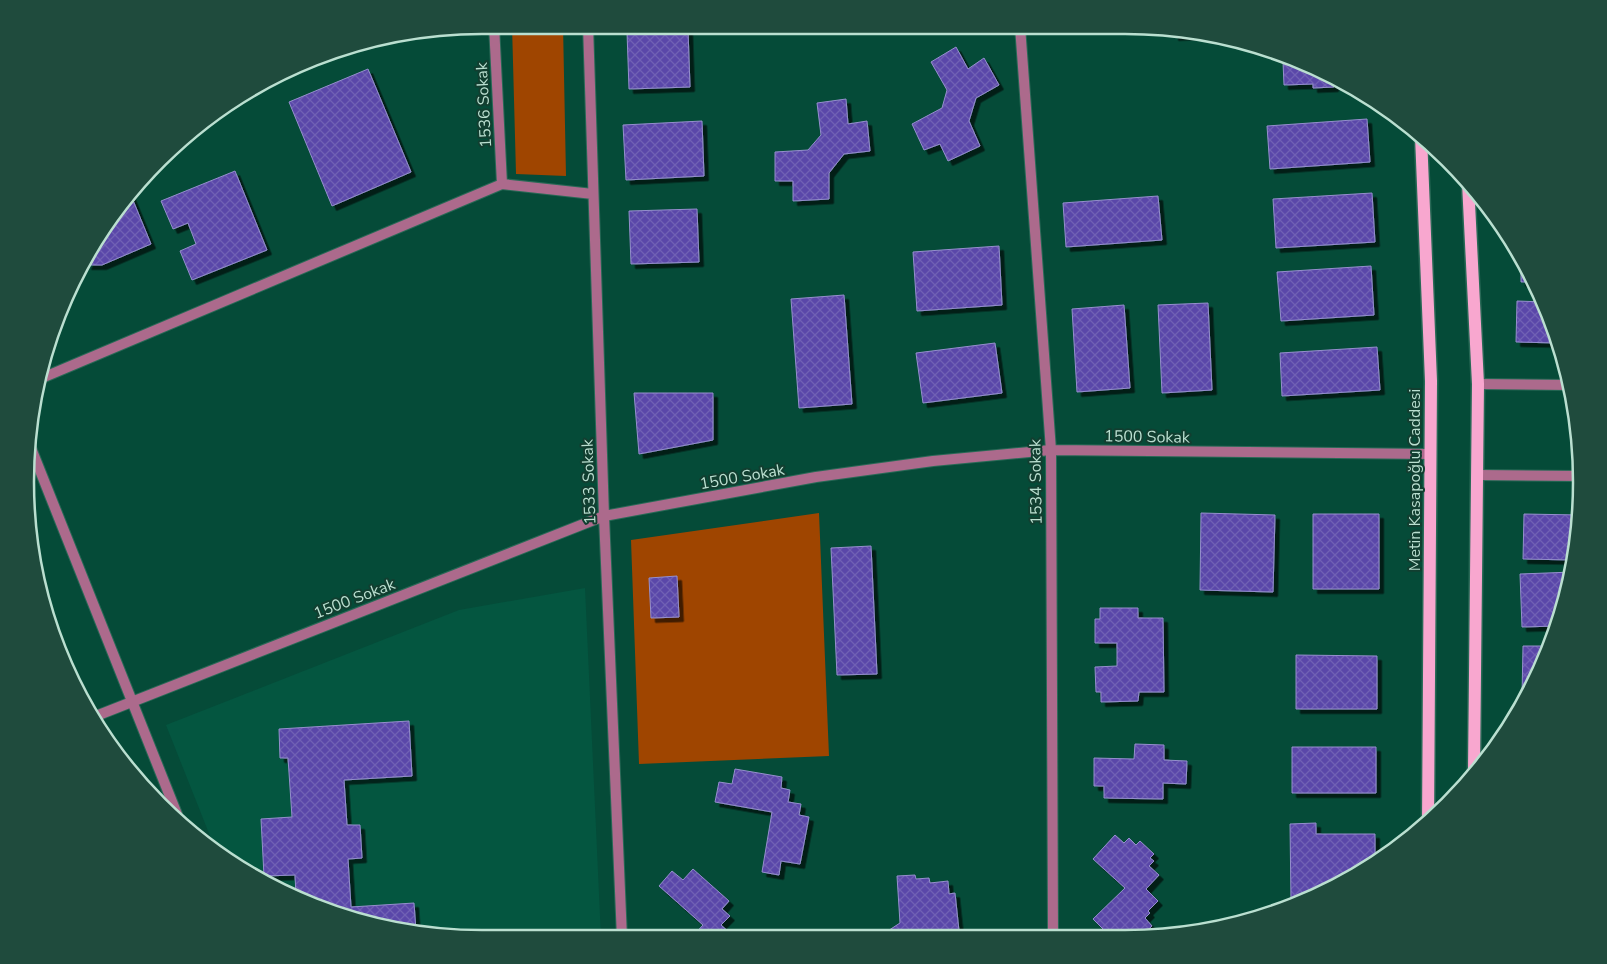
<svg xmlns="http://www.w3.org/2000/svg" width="1607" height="964" viewBox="0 0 1607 964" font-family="'Nunito Sans',sans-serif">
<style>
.built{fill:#045640}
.park{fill:#9f4500}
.building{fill:url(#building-cross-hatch);stroke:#958fcd;filter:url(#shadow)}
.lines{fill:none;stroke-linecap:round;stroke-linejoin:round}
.street-casing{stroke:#296956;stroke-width:12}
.primary-casing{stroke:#296956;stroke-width:15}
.street{stroke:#ac6a8c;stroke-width:10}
.primary{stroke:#f8a7cf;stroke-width:12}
.labels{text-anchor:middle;stroke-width:4;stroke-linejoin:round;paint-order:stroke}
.street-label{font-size:16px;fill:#badfd0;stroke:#123e30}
.rim{fill:none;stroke:#badfd0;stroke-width:2.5}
</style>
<defs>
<pattern id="building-cross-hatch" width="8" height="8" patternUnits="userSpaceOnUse" patternTransform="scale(1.25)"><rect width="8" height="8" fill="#5a47a9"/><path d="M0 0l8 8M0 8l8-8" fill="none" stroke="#7061b4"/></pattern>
<filter id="shadow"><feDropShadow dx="4.5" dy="4.5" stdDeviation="0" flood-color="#0009"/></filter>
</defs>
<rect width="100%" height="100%" fill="#054b38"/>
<path class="built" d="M 585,588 L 601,938 L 452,938 L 335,915 L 228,862 L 216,851 L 166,725 L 459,610 Z"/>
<path class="park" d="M 512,25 L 563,25 L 566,176 L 516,174 Z
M 819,513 L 829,756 L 639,764 L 631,540 Z"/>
<path class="building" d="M 688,30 L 690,87 L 629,89 L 627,32 Z
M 1174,30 L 1198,35 L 1174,36 Z
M 956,47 L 968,69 L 984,58 L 999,85 L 976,98 L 969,121 L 980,146 L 948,161 L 940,144 L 924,150 L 912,124 L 942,108 L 947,90 L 931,62 Z
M 1295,61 L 1339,83 L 1334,83 L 1334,87 L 1313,88 L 1313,84 L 1284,85 L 1283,62 Z
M 368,69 L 411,172 L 332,206 L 289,102 Z
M 846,99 L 848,124 L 867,121 L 870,151 L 844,154 L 829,173 L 829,199 L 793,201 L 793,181 L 775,181 L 775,152 L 808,150 L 821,135 L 817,103 Z
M 1367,119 L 1370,162 L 1270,169 L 1267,126 Z
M 702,121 L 704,176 L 626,180 L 623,125 Z
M 235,171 L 267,250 L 192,280 L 180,251 L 196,244 L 188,223 L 173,229 L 161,201 Z
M 130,193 L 151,244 L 102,265 L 87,265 L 119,204 Z
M 1372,193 L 1375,242 L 1276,248 L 1273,199 Z
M 1158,196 L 1162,240 L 1066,247 L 1063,203 Z
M 697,209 L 699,262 L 631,264 L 629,211 Z
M 999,246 L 1002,305 L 917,311 L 913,252 Z
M 1521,257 L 1534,282 L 1521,282 Z
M 1371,266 L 1374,315 L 1281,321 L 1277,272 Z
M 844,295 L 852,404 L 799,408 L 791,299 Z
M 1517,301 L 1545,302 L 1558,343 L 1516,342 Z
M 1208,303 L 1212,390 L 1162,393 L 1158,305 Z
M 1124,305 L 1130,388 L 1077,392 L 1072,309 Z
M 995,343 L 1002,393 L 923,403 L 916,353 Z
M 1377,347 L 1380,390 L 1282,396 L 1280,353 Z
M 634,393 L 713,393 L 713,440 L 639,454 Z
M 1201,513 L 1275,515 L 1273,592 L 1200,590 Z
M 1313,514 L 1379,514 L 1379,589 L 1313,589 Z
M 1524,514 L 1579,515 L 1574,560 L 1523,559 Z
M 871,546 L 877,674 L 837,675 L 831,548 Z
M 1573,572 L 1557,626 L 1522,627 L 1520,574 Z
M 677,576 L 679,617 L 651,618 L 649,578 Z
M 1100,608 L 1138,608 L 1138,618 L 1163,618 L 1164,692 L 1139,692 L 1138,701 L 1101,702 L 1101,692 L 1096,692 L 1095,667 L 1117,666 L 1117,643 L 1095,643 L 1095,619 L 1100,619 Z
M 1523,646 L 1550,646 L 1547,657 L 1526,696 L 1522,696 Z
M 1296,655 L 1377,656 L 1377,709 L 1296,709 Z
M 409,721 L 412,776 L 344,780 L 347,825 L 360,825 L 362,858 L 348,859 L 351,907 L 414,903 L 416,931 L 335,915 L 296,896 L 295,875 L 264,876 L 261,819 L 292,817 L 288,758 L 280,758 L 279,729 Z
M 1135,744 L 1164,745 L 1164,760 L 1187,761 L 1186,784 L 1163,783 L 1163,799 L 1104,798 L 1104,786 L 1094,786 L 1094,758 L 1134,759 Z
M 1292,747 L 1376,747 L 1376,793 L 1292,793 Z
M 735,769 L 782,777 L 781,788 L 790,790 L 788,802 L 801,804 L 799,815 L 809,817 L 800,864 L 781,861 L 779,875 L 762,872 L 772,812 L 715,802 L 719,782 L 732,784 Z
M 1316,823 L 1316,834 L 1375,834 L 1375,862 L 1353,878 L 1325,890 L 1313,890 L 1313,895 L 1291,902 L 1290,824 Z
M 1115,835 L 1124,843 L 1129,838 L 1136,845 L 1140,841 L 1154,854 L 1150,858 L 1154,861 L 1149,866 L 1159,875 L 1146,889 L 1158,901 L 1148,911 L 1150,913 L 1145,918 L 1152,926 L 1139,938 L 1131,932 L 1127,936 L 1124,934 L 1120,938 L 1112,938 L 1093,919 L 1125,888 L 1093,859 Z
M 693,869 L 729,901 L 722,909 L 730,916 L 721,925 L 731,934 L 727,938 L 691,938 L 703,925 L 659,886 L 672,871 L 683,880 Z
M 915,875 L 916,879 L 929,878 L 930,883 L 948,881 L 949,894 L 955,893 L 959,931 L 933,933 L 931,938 L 877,938 L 900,923 L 897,876 Z"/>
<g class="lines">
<g class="street-casing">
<path id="street" d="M 494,25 L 502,184
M 588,25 L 604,516 L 622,938
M 1020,26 L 1051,450 L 1053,938
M 42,378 L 502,184 L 593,194
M 1478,384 L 1571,385
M 31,448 L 177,814
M 1477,475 L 1581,476
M 96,716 L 604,516 L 816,477 L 933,461 L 1051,450 L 1430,454"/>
</g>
<g class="primary-casing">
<path id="primary" d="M 1421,136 L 1431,381 L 1428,824
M 1468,183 L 1478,384 L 1474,771"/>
</g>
<use href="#street" class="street"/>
<use href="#primary" class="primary"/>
</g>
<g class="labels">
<g class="street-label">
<text transform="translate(483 105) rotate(-93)" y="6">1536 Sokak</text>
<text transform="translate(1147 436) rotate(1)" y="6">1500 Sokak</text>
<text transform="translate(742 476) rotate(-10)" y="6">1500 Sokak</text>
<text transform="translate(1414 480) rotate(-90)" y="6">Metin Kasapoğlu Caddesi</text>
<text transform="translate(588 482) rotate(-92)" y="6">1533 Sokak</text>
<text transform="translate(1035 482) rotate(-91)" y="6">1534 Sokak</text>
<text transform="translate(354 598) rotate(-21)" y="6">1500 Sokak</text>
</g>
</g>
<path d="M0 0H1607V964H0ZM482 34H1125A448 448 0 0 1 1573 482V482A448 448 0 0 1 1125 930H482A448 448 0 0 1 34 482V482A448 448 0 0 1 482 34Z" fill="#1f4b3d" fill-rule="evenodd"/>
<path class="rim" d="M482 34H1125A448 448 0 0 1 1573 482V482A448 448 0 0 1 1125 930H482A448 448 0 0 1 34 482V482A448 448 0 0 1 482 34Z"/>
</svg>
